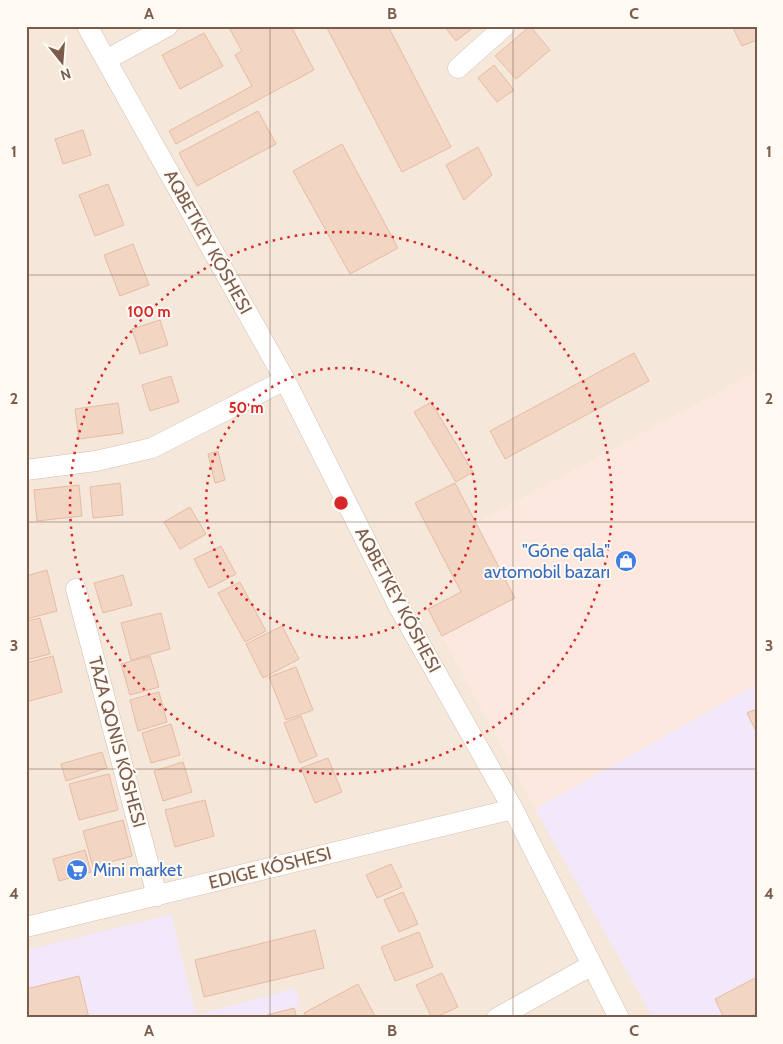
<svg xmlns="http://www.w3.org/2000/svg" width="783" height="1044" viewBox="0 0 783 1044" font-family="Cabin,sans-serif">
<style>
.residential{fill:#f5e8da}
.commercial{fill:#fde8e0}
.education{fill:#f3e8fa}
.building{fill:#f3d5c3;stroke:#e6bba3}
.lines{fill:none;stroke-linecap:round;stroke-linejoin:round}
.minor-casing{stroke:#d1beb0;stroke-width:21}
.minor{stroke:#fff;stroke-width:20}
.grid{fill:none;stroke:#7a5c4d;stroke-width:1;stroke-opacity:0.55}
.ring{fill:none;stroke:#d62828;stroke-width:2.5;stroke-dasharray:2.5 5}
.labels{text-anchor:middle;stroke-width:4;stroke-linejoin:round;paint-order:stroke}
.street-label{font-size:18px;fill:#7a5c4d;stroke:#fffaf3}
.shop-label{font-size:18px;fill:#366cbe;stroke:#fffaf3;text-anchor:end}
.centre{fill:#d62828;stroke:#fffaf3;stroke-width:2.5}
.ring-label{font-size:15px;text-anchor:middle;font-weight:bold;fill:#d62828;stroke:#fffaf3;stroke-width:4;stroke-linejoin:round;paint-order:stroke}
.neatline{fill:none;stroke:#7a5c4d;stroke-width:2}
.grid-label{font-size:16px;text-anchor:middle;font-weight:bold;fill:#7a5c4d}
</style>
<rect width="100%" height="100%" fill="#fdf6ec"/>
<path class="residential" d="M 26,26 L 757,26 L 757,1018 L 26,1018 Z"/>
<path class="commercial" d="M 757,371 L 757,684 L 535,809 L 442,636 L 515,598 L 476,523 Z"/>
<path class="education" d="M 757,684 L 757,1018 L 653,1018 L 535,809 Z
M 171,914 L 196,1015 L 296,988 L 300,1004 L 295,1008 L 297,1018 L 26,1018 L 26,950 Z"/>
<path class="building" d="M 228,26 L 291,26 L 314,70 L 176,144 L 169,131 L 252,86 L 235,55 L 242,51 Z
M 326,26 L 388,26 L 451,147 L 402,172 Z
M 444,26 L 475,26 L 456,41 Z
M 530,26 L 550,50 L 516,79 L 495,56 Z
M 736,26 L 757,26 L 757,40 L 742,46 L 733,28 Z
M 204,33 L 223,66 L 180,89 L 162,55 Z
M 494,65 L 514,90 L 497,102 L 478,78 Z
M 258,111 L 276,144 L 197,186 L 179,153 Z
M 83,130 L 91,155 L 63,164 L 55,139 Z
M 342,144 L 398,248 L 350,274 L 293,171 Z
M 478,147 L 492,175 L 464,200 L 446,165 Z
M 108,184 L 124,225 L 95,236 L 79,195 Z
M 133,244 L 149,285 L 120,296 L 104,255 Z
M 160,320 L 168,345 L 140,354 L 132,329 Z
M 634,353 L 649,381 L 505,459 L 490,431 Z
M 171,376 L 179,402 L 150,411 L 142,385 Z
M 431,402 L 473,472 L 456,482 L 414,412 Z
M 118,403 L 123,433 L 79,439 L 75,409 Z
M 218,451 L 225,480 L 215,483 L 208,454 Z
M 120,483 L 123,515 L 93,518 L 90,487 Z
M 455,483 L 515,598 L 442,636 L 428,609 L 461,592 L 415,503 Z
M 79,485 L 82,516 L 37,521 L 34,490 Z
M 190,507 L 206,534 L 180,549 L 164,522 Z
M 221,546 L 236,574 L 209,588 L 194,559 Z
M 47,570 L 57,611 L 26,619 L 26,576 Z
M 123,575 L 132,605 L 103,613 L 94,583 Z
M 240,582 L 266,631 L 245,642 L 218,593 Z
M 161,613 L 170,649 L 131,660 L 121,623 Z
M 40,618 L 50,654 L 26,660 L 26,621 Z
M 282,626 L 299,659 L 263,678 L 246,644 Z
M 53,656 L 62,692 L 26,702 L 26,663 Z
M 150,656 L 159,687 L 130,695 L 121,664 Z
M 296,667 L 313,710 L 286,720 L 269,677 Z
M 159,692 L 167,722 L 138,731 L 130,700 Z
M 757,709 L 757,733 L 747,713 Z
M 301,716 L 317,756 L 300,763 L 284,723 Z
M 171,724 L 180,755 L 151,763 L 142,733 Z
M 102,752 L 107,768 L 66,781 L 61,764 Z
M 328,758 L 342,792 L 315,803 L 301,768 Z
M 183,762 L 192,792 L 163,801 L 154,771 Z
M 109,774 L 118,810 L 79,820 L 69,784 Z
M 205,800 L 214,836 L 175,847 L 165,810 Z
M 123,820 L 132,856 L 93,867 L 83,831 Z
M 85,850 L 91,872 L 59,881 L 53,859 Z
M 391,864 L 402,887 L 377,898 L 366,875 Z
M 403,892 L 418,924 L 399,932 L 384,900 Z
M 315,930 L 324,968 L 204,997 L 195,960 Z
M 419,932 L 433,967 L 395,981 L 381,947 Z
M 442,973 L 458,1007 L 434,1018 L 432,1018 L 416,985 Z
M 79,976 L 89,1018 L 26,1018 L 26,989 Z
M 757,977 L 757,1013 L 747,1018 L 724,1018 L 715,999 Z
M 358,984 L 376,1018 L 307,1018 L 304,1013 Z
M 294,1008 L 297,1018 L 268,1018 L 267,1015 Z"/>
<g class="lines">
<g class="minor-casing">
<path id="minor" d="M 87,26 L 285,380 L 398,605 L 513,809 L 619,1018
M 106,60 L 168,26
M 458,68 L 505,26
M 26,470 L 96,461 L 152,448 L 285,380
M 76,589 L 157,896
M 26,927 L 513,809
M 497,1018 L 592,965"/>
</g>
<use href="#minor" class="minor"/>
</g>
<path class="grid" d="M 270,26 L 270,1018M 513,26 L 513,1018M 26,275 L 757,275M 26,522 L 757,522M 26,769 L 757,769"/>
<g class="ring">
<circle cx="341" cy="503" r="135"/>
<circle cx="341" cy="503" r="271"/>
</g>
<defs>
<g id="shop-disc" transform="scale(1.125)"><circle r="9.5" fill="#3f7fe0" stroke="#fffaf3"/><path d="M-5-2.5h2.3a2.7 3.5 0 0 1 5.4 0H5L5.5 6h-11ZM-1.5-2.5h3a1.5 2.3 0 0 0-3 0Z" fill="#fff"/></g>
<g id="supermarket-disc" transform="scale(1.125)"><circle r="9.5" fill="#3f7fe0" stroke="#fffaf3"/><path d="M-6-5.5h2.5l.6 2H6L4.5 2H-2.5L-4.4-4H-6ZM-1.5 3.2a1.3 1.3 0 1 0 .1 0ZM3 3.2a1.3 1.3 0 1 0 .1 0Z" fill="#fff"/></g>
</defs>
<g fill-rule="evenodd">
<use href="#shop-disc" x="626" y="561"/>
<use href="#supermarket-disc" x="77" y="870"/>
</g>
<g class="labels">
<g class="street-label">
<text transform="translate(208 242) rotate(61)" y="6">AQBETKEY KÓSHESI</text>
<text transform="translate(398 600) rotate(62)" y="6">AQBETKEY KÓSHESI</text>
<text transform="translate(117 742) rotate(75)" y="6">TAZA QONIS KÓSHESI</text>
<text transform="translate(270 868) rotate(-14)" y="6">EDIGE KÓSHESI</text>
</g>
<g class="shop-label">
<text x="610" y="557">"Góne qala"<tspan x="610" dy="21">avtomobil bazarı</tspan></text>
<text x="93" y="876" text-anchor="start">Mini market</text>
</g>
</g>
<circle cx="341" cy="503" r="8" class="centre"/>
<g class="ring-label">
<text x="149" y="317">100 m</text>
<text x="246" y="413">50 m</text>
</g>
<rect width="783" height="1044" fill="none" stroke="#fffaf3" stroke-width="55"/>
<g transform="translate(62 62) rotate(163)" stroke="#fffaf3" stroke-width="4" paint-order="stroke">
<path d="M0-4L9 19L0 12L-9 19Z" fill="#7a5c4d"/>
<text y="-8" font-size="14" font-weight="bold" text-anchor="middle" fill="#7a5c4d">N</text>
</g>
<rect x="28" y="28" width="728" height="988" class="neatline"/>
<g class="grid-label">
<text x="149" y="19">A</text>
<text x="392" y="19">B</text>
<text x="634" y="19">C</text>
<text x="14" y="157">1</text>
<text x="769" y="157">1</text>
<text x="14" y="404">2</text>
<text x="769" y="404">2</text>
<text x="14" y="651">3</text>
<text x="769" y="651">3</text>
<text x="14" y="899">4</text>
<text x="769" y="899">4</text>
<text x="149" y="1036">A</text>
<text x="392" y="1036">B</text>
<text x="634" y="1036">C</text>
</g>
</svg>
